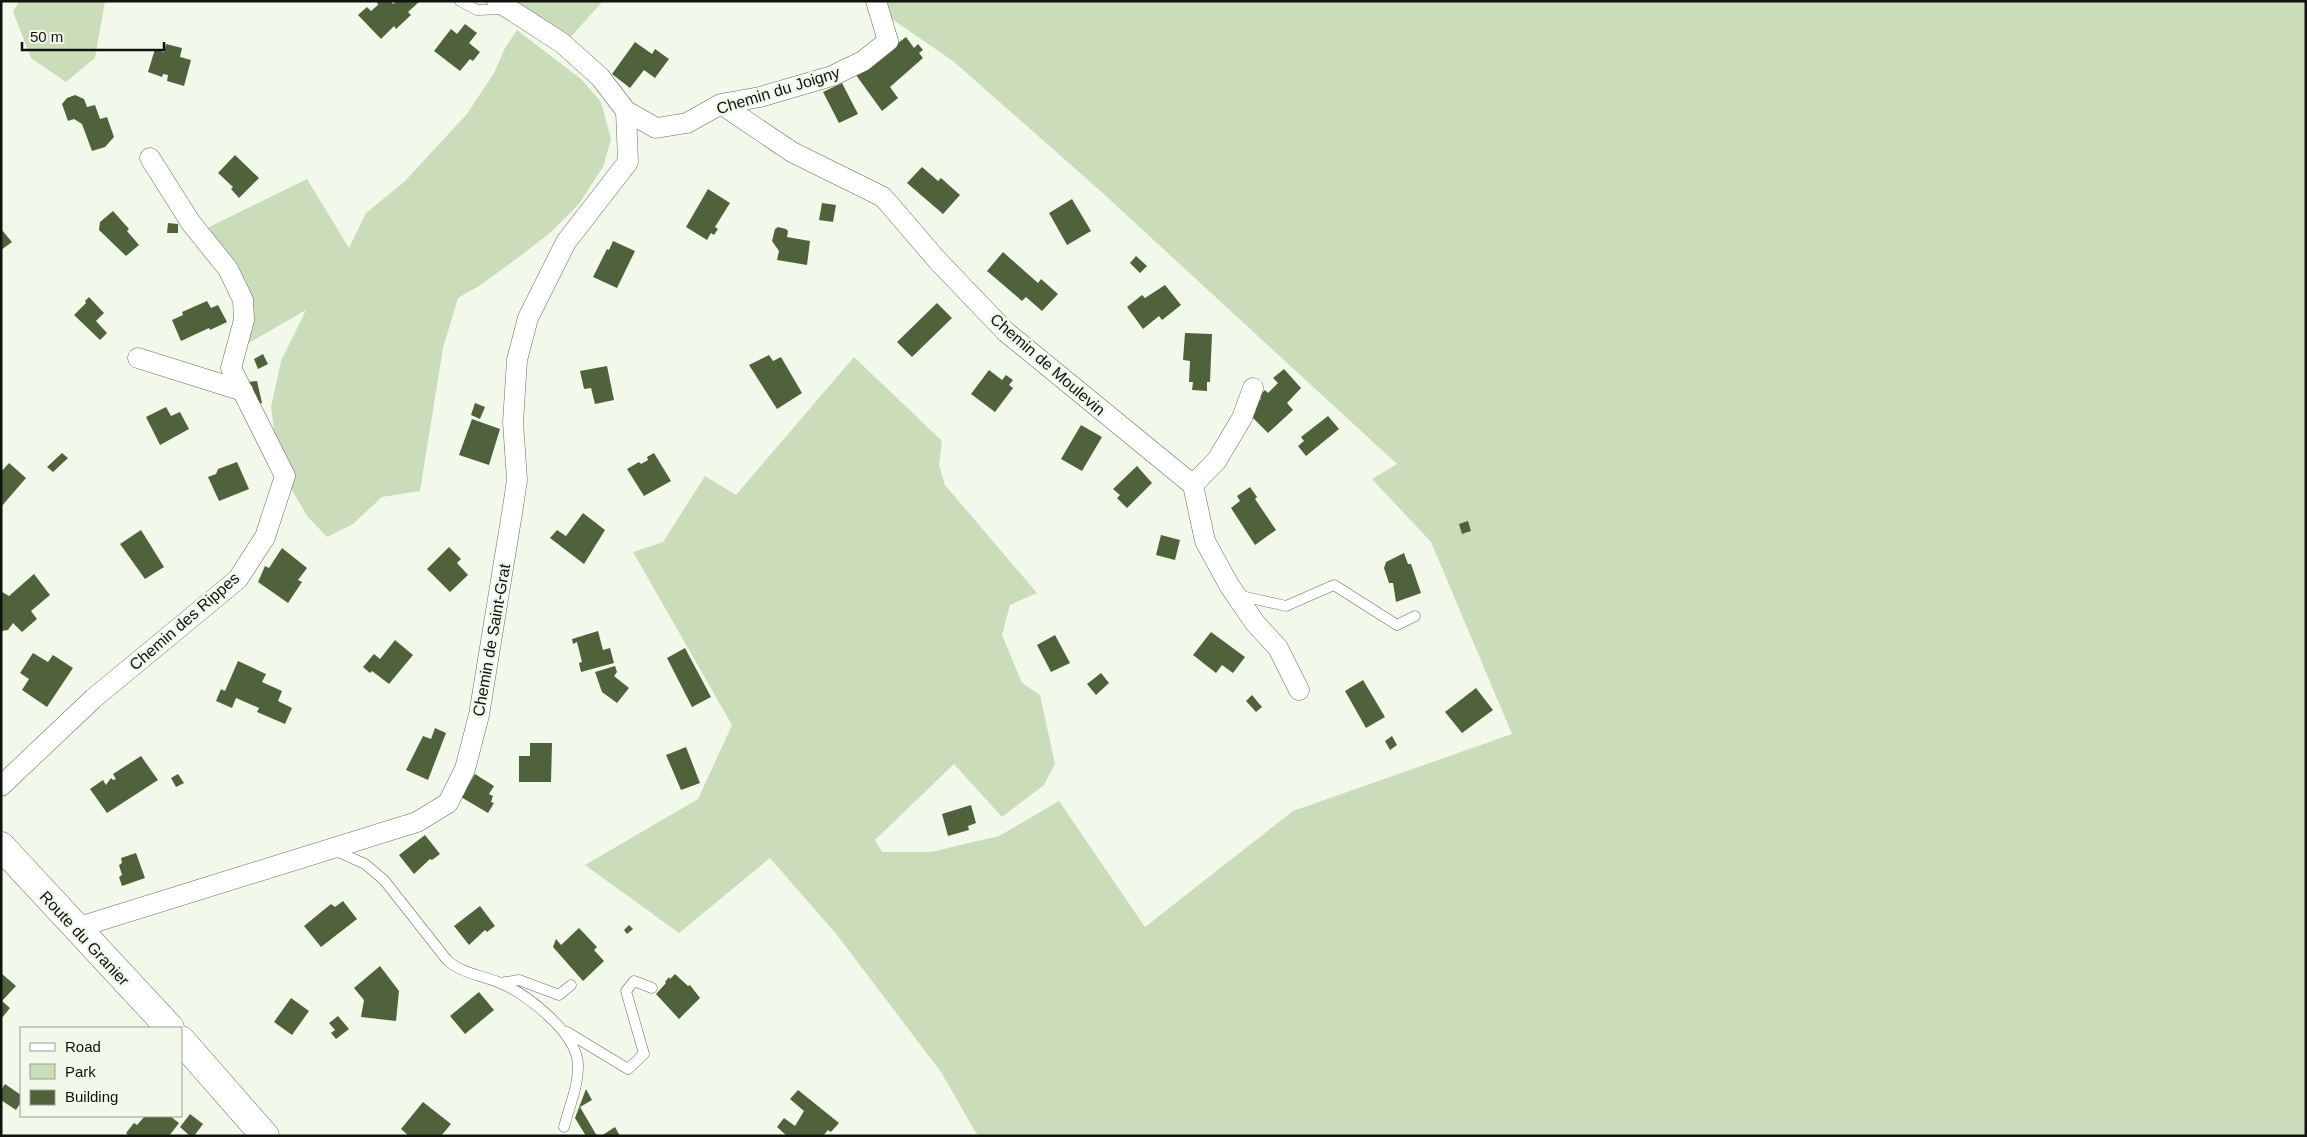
<svg xmlns="http://www.w3.org/2000/svg" width="2307" height="1137" viewBox="0 0 2307 1137" font-family="Helvetica,sans-serif">
<style>
.green{fill:#cbdcba}
.building{fill:#50623b}
.lines{fill:none;stroke-linecap:round;stroke-linejoin:round}
.lane-casing{stroke:#676e61;stroke-width:11}
.street-casing{stroke:#676e61;stroke-width:21}
.secondary-casing{stroke:#676e61;stroke-width:29}
.lane{stroke:#fff;stroke-width:10}
.street{stroke:#fff;stroke-width:20}
.secondary{stroke:#fff;stroke-width:28}
.labels{text-anchor:middle;stroke-width:5;stroke-linejoin:round;paint-order:stroke}
.street-label{font-size:16px;fill:#10130e;stroke:#f2f9eb}
</style>
<rect width="100%" height="100%" fill="#f2f9eb"/>
<path class="green" d="M 19,1 L 105,1 L 95,58 L 66,82 L 31,58 L 13,12 Z
M 509,1 L 603,1 L 567,41 Z
M 884,1 L 2306,1 L 2306,1136 L 980,1136 L 976,1133 L 941,1072 L 837,935 L 770,858 L 679,933 L 585,865 L 698,799 L 732,725 L 633,552 L 663,542 L 705,476 L 736,495 L 854,357 L 942,441 L 939,465 L 945,485 L 1037,593 L 1010,605 L 1002,635 L 1022,683 L 1040,695 L 1055,764 L 1044,785 L 1002,817 L 954,764 L 875,840 L 882,852 L 931,852 L 999,836 L 1059,801 L 1145,927 L 1293,811 L 1512,734 L 1431,542 L 1372,479 L 1397,464 L 1096,187 L 953,61 L 889,17 Z
M 517,30 L 581,79 L 601,102 L 611,139 L 603,167 L 579,204 L 551,232 L 519,257 L 479,286 L 458,298 L 443,348 L 420,491 L 382,497 L 353,524 L 327,537 L 307,516 L 292,490 L 276,445 L 271,407 L 281,361 L 306,310 L 247,344 L 253,318 L 205,229 L 307,179 L 349,248 L 366,213 L 404,182 L 467,114 L 494,73 L 505,48 Z"/>
<path class="building" d="M 377,1 L 391,1 L 393,4 L 396,1 L 420,1 L 408,12 L 411,15 L 396,29 L 394,26 L 381,39 L 358,15 L 367,7 L 371,11 L 378,5 Z
M 465,24 L 477,33 L 469,43 L 480,52 L 473,61 L 470,59 L 460,71 L 434,51 L 451,29 L 457,34 Z
M 906,37 L 914,48 L 918,44 L 923,50 L 919,53 L 923,58 L 890,87 L 898,98 L 882,111 L 856,75 Z
M 635,42 L 652,54 L 655,49 L 669,59 L 655,78 L 644,70 L 630,88 L 612,74 Z
M 166,44 L 182,48 L 180,57 L 191,60 L 184,86 L 167,81 L 168,75 L 163,74 L 162,77 L 148,72 L 155,49 L 164,52 Z
M 842,83 L 858,114 L 839,123 L 823,92 Z
M 75,95 L 84,99 L 87,107 L 95,105 L 100,119 L 107,117 L 114,137 L 105,147 L 92,151 L 82,124 L 74,119 L 68,121 L 62,104 L 67,98 Z
M 235,155 L 259,178 L 239,198 L 231,189 L 233,187 L 218,173 Z
M 922,167 L 938,181 L 941,178 L 960,195 L 943,214 L 907,183 Z
M 708,189 L 730,203 L 715,227 L 718,229 L 714,235 L 711,233 L 707,240 L 686,227 Z
M 1072,199 L 1091,231 L 1067,245 L 1049,213 Z
M 822,203 L 836,205 L 833,222 L 819,220 Z
M 113,211 L 129,229 L 127,231 L 139,245 L 126,256 L 99,230 L 100,222 Z
M 168,223 L 178,224 L 178,233 L 167,233 Z
M 778,227 L 786,229 L 788,231 L 787,237 L 810,241 L 807,265 L 777,260 L 779,251 L 772,241 L 775,229 Z
M 1,229 L 12,242 L 1,250 Z
M 613,241 L 635,251 L 617,288 L 593,277 L 607,249 L 609,250 Z
M 1003,252 L 1038,283 L 1041,279 L 1058,294 L 1042,311 L 1026,297 L 1022,301 L 987,271 Z
M 1136,256 L 1147,266 L 1140,273 L 1130,263 Z
M 1165,285 L 1181,305 L 1162,320 L 1159,316 L 1143,329 L 1127,307 L 1142,295 L 1145,298 Z
M 89,297 L 104,313 L 96,321 L 107,333 L 100,340 L 74,315 L 86,303 L 85,301 Z
M 207,301 L 211,308 L 218,305 L 227,322 L 210,330 L 209,328 L 181,341 L 172,320 L 183,315 L 182,312 Z
M 937,303 L 952,318 L 912,357 L 897,342 Z
M 1185,333 L 1212,334 L 1210,382 L 1207,382 L 1207,391 L 1192,390 L 1193,382 L 1189,382 L 1190,361 L 1183,360 Z
M 263,354 L 268,364 L 258,369 L 254,359 Z
M 769,355 L 773,361 L 781,357 L 802,393 L 777,409 L 749,365 Z
M 607,366 L 614,400 L 595,404 L 591,388 L 584,389 L 580,371 Z
M 1284,369 L 1301,388 L 1287,403 L 1293,410 L 1268,433 L 1250,415 L 1253,407 L 1261,399 L 1259,396 L 1265,390 L 1268,393 L 1278,383 L 1273,378 Z
M 989,370 L 1002,380 L 1006,375 L 1013,380 L 1009,385 L 1013,388 L 995,412 L 971,394 Z
M 257,381 L 262,403 L 253,405 L 248,382 Z
M 475,403 L 485,407 L 480,419 L 471,415 Z
M 166,407 L 171,416 L 180,412 L 189,429 L 160,445 L 146,417 Z
M 1328,416 L 1339,429 L 1306,456 L 1298,446 L 1304,441 L 1301,437 Z
M 472,419 L 500,429 L 489,465 L 459,455 Z
M 1081,425 L 1102,437 L 1082,471 L 1061,459 Z
M 62,453 L 68,458 L 53,472 L 47,467 Z
M 654,453 L 671,481 L 644,496 L 627,469 L 639,462 L 641,464 L 648,460 L 647,457 Z
M 237,462 L 249,489 L 219,501 L 208,477 L 216,474 L 218,469 Z
M 9,463 L 26,478 L 1,507 L 1,472 Z
M 1137,466 L 1152,483 L 1127,508 L 1117,498 L 1120,495 L 1113,489 Z
M 1250,487 L 1257,497 L 1255,499 L 1276,530 L 1255,545 L 1231,508 L 1240,501 L 1237,496 Z
M 583,513 L 605,530 L 584,564 L 550,538 L 557,530 L 566,536 Z
M 1468,521 L 1471,531 L 1462,534 L 1459,524 Z
M 141,530 L 164,567 L 145,579 L 120,544 Z
M 1161,535 L 1180,540 L 1175,560 L 1156,555 Z
M 449,547 L 461,559 L 457,563 L 468,575 L 450,592 L 427,569 Z
M 282,548 L 307,568 L 298,580 L 302,582 L 288,603 L 258,582 L 265,566 L 269,568 Z
M 1404,553 L 1408,564 L 1411,564 L 1421,593 L 1396,602 L 1393,583 L 1389,583 L 1384,568 L 1386,562 Z
M 34,574 L 50,595 L 31,611 L 37,619 L 22,632 L 13,623 L 8,630 L 1,631 L 1,594 L 2,592 L 9,596 Z
M 598,631 L 603,650 L 610,648 L 614,663 L 581,672 L 579,663 L 582,662 L 577,642 L 573,644 L 572,639 Z
M 1211,632 L 1245,657 L 1233,673 L 1222,665 L 1216,673 L 1193,655 Z
M 1055,635 L 1070,663 L 1051,672 L 1037,645 Z
M 395,640 L 413,655 L 389,684 L 372,671 L 370,673 L 363,667 L 374,654 L 380,659 Z
M 685,648 L 711,697 L 692,707 L 667,658 Z
M 33,653 L 48,662 L 53,655 L 73,668 L 47,707 L 22,690 L 29,679 L 20,673 Z
M 238,661 L 266,674 L 262,682 L 282,691 L 278,701 L 292,708 L 285,724 L 257,712 L 259,708 L 236,698 L 232,708 L 216,701 L 221,689 L 225,691 Z
M 615,666 L 617,672 L 614,676 L 629,688 L 617,703 L 602,692 L 595,672 Z
M 1101,673 L 1109,683 L 1096,695 L 1087,684 Z
M 1363,680 L 1385,717 L 1366,728 L 1345,691 Z
M 1476,688 L 1493,710 L 1462,733 L 1445,712 Z
M 1252,695 L 1262,707 L 1256,712 L 1246,701 Z
M 435,728 L 446,733 L 428,780 L 406,770 L 423,736 L 431,739 Z
M 1392,736 L 1397,745 L 1390,750 L 1385,741 Z
M 530,743 L 552,743 L 551,782 L 519,782 L 519,756 L 530,756 Z
M 686,747 L 700,783 L 681,790 L 666,755 Z
M 141,756 L 158,780 L 107,813 L 90,789 L 103,780 L 106,785 L 111,778 L 113,780 L 116,779 L 113,774 Z
M 178,774 L 184,783 L 176,787 L 171,778 Z
M 475,774 L 494,786 L 489,794 L 493,796 L 491,802 L 494,803 L 488,813 L 461,797 Z
M 971,805 L 976,823 L 968,826 L 969,830 L 948,836 L 942,814 Z
M 425,835 L 440,854 L 432,860 L 430,859 L 414,874 L 399,855 Z
M 136,853 L 145,878 L 122,886 L 119,877 L 122,875 L 119,865 L 122,863 L 121,858 Z
M 343,901 L 357,919 L 321,947 L 304,926 L 331,904 L 335,907 Z
M 480,906 L 495,926 L 487,932 L 485,930 L 469,945 L 454,926 Z
M 629,925 L 633,929 L 627,934 L 624,930 Z
M 579,928 L 597,947 L 594,950 L 604,961 L 583,981 L 553,947 L 556,939 L 561,945 Z
M 380,966 L 399,991 L 396,1021 L 361,1017 L 364,1000 L 354,988 Z
M 1,973 L 16,986 L 2,1001 L 10,1008 L 1,1019 Z
M 675,974 L 688,986 L 690,985 L 700,998 L 679,1019 L 656,994 L 666,983 L 665,982 L 669,977 L 670,979 Z
M 479,992 L 494,1010 L 465,1034 L 450,1016 Z
M 291,998 L 309,1011 L 292,1035 L 274,1022 Z
M 338,1016 L 349,1029 L 336,1039 L 331,1033 L 335,1030 L 329,1023 Z
M 5,1084 L 21,1095 L 21,1102 L 16,1110 L 1,1100 L 1,1090 Z
M 586,1089 L 592,1100 L 580,1107 L 597,1136 L 586,1136 L 575,1118 Z
M 798,1090 L 839,1123 L 831,1132 L 828,1130 L 823,1136 L 787,1136 L 777,1127 L 784,1118 L 795,1126 L 804,1111 L 790,1099 Z
M 423,1102 L 451,1124 L 441,1136 L 409,1136 L 401,1129 Z
M 190,1114 L 203,1124 L 194,1136 L 190,1136 L 180,1127 Z
M 145,1116 L 170,1116 L 179,1123 L 169,1136 L 129,1136 L 126,1133 L 134,1123 L 137,1125 Z
M 615,1127 L 620,1136 L 601,1136 Z"/>
<g class="lines">
<g class="lane-casing">
<path id="lane" d="M 460,1 L 477,10 L 504,9
M 1237,595 L 1286,606 L 1334,585 L 1397,625 L 1415,616
M 334,850 L 365,864 L 384,880 L 447,960 C 461,973 480,975 498,982 C 526,993 576,1032 578,1064 C 579,1085 569,1107 564,1127
M 500,983 L 519,980 L 559,995 L 571,985
M 567,1032 L 628,1069 L 644,1054 L 626,991 L 634,981 L 652,988"/>
</g>
<g class="street-casing">
<path id="street" d="M 497,1 L 562,43 L 600,77 L 626,111 L 656,128 L 687,123 L 721,104 L 760,97 L 832,76 L 863,61 L 888,41 L 876,1
M 721,104 L 792,152 L 883,197 L 938,261 L 1006,332 L 1193,485 L 1205,541 L 1229,585 L 1255,623 L 1278,648 L 1299,690
M 138,358 L 243,391
M 1193,485 L 1217,460 L 1242,418 L 1253,388
M 1,786 L 94,698 L 238,579 L 265,537 L 285,476 L 231,368 L 244,320 L 243,300 L 228,269 L 191,223 L 150,158
M 76,928 L 417,822 L 448,803 L 465,769 L 479,715 L 513,507 L 517,480 L 513,422 L 517,360 L 528,318 L 566,242 L 628,162 L 626,111"/>
</g>
<g class="secondary-casing">
<path id="secondary" d="M 1,846 L 170,1028
M 181,1040 L 265,1136"/>
</g>
<use href="#lane" class="lane"/>
<use href="#street" class="street"/>
<use href="#secondary" class="secondary"/>
</g>
<g class="labels">
<g class="street-label">
<text transform="translate(778 90) rotate(-17)" y="6">Chemin du Joigny</text>
<text transform="translate(1048 364) rotate(41)" y="6">Chemin de Moulevin</text>
<text transform="translate(184 621) rotate(-41)" y="6">Chemin des Rippes</text>
<text transform="translate(491 640) rotate(-80)" y="6">Chemin de Saint-Grat</text>
<text transform="translate(85 938) rotate(47)" y="6">Route du Granier</text>
</g>
</g>
<rect width="2307" height="1137" fill="none" stroke="#10130e" stroke-width="5"/>
<rect x="20" y="1027" width="162" height="90" fill="#f2f9eb" stroke="#989d93"/>
<rect x="30" y="1043" width="25" height="8" fill="#ffffff" stroke="#989d93"/>
<text x="65" y="1052" font-size="15" fill="#10130e">Road</text>
<rect x="30" y="1064" width="25" height="15" fill="#cbdcba" stroke="#989d93"/>
<text x="65" y="1077" font-size="15" fill="#10130e">Park</text>
<rect x="30" y="1090" width="25" height="15" fill="#50623b" stroke="#989d93"/>
<text x="65" y="1102" font-size="15" fill="#10130e">Building</text>
<path d="M22 42v8h142v-8" fill="none" stroke="#10130e" stroke-width="2.5"/>
<text x="30" y="42" font-size="15" fill="#10130e" stroke="#f2f9eb" stroke-width="4" paint-order="stroke">50 m</text>
</svg>
